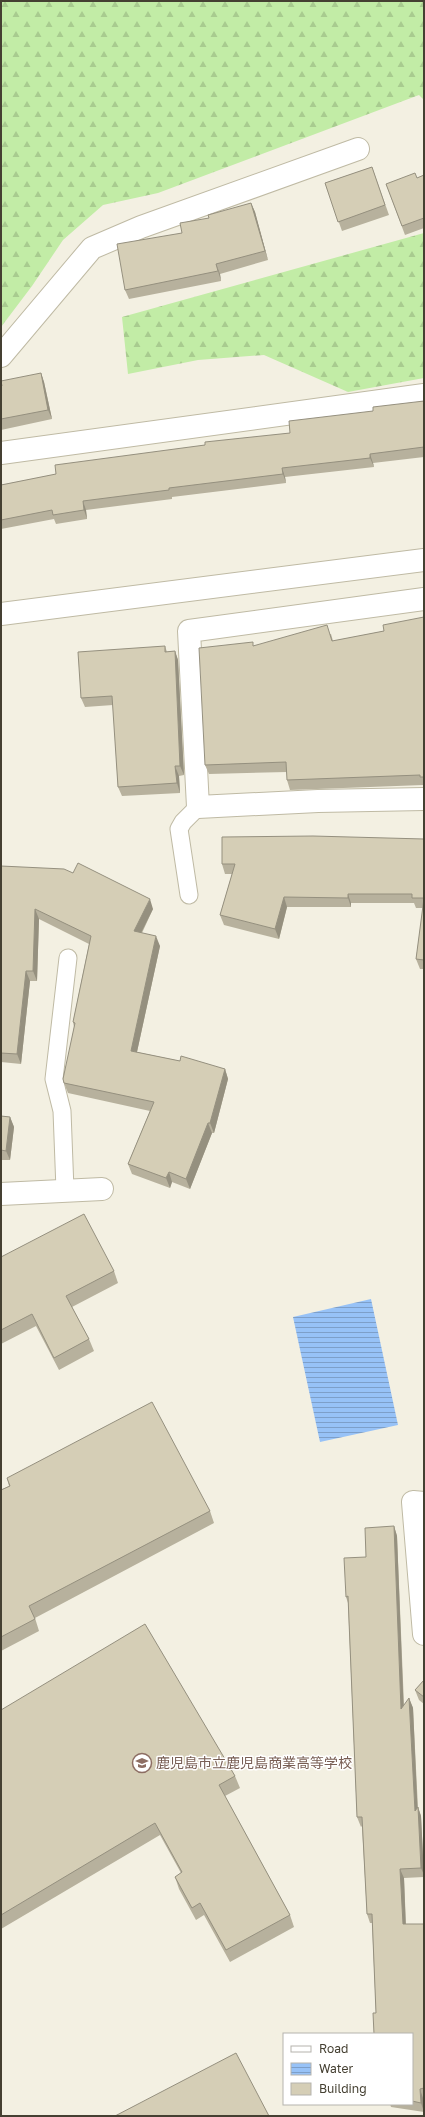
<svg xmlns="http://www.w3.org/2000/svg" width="425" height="2117" viewBox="0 0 425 2117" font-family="'Golos Text','Noto Sans JP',sans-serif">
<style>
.forest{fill:url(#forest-firs)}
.water{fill:url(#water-rules)}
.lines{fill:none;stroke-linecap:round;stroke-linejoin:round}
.service-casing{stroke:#bfbaa4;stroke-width:19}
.minor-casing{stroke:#bfbaa4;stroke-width:24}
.service{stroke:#fff;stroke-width:17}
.minor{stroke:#fff;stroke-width:22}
.wall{fill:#b7b19d}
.shaded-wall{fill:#95907f}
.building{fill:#d5ceb6;stroke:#95907f}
.labels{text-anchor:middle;stroke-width:3;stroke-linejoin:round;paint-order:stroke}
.education-label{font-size:14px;fill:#785e54;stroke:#fff;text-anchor:start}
</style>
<defs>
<pattern id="forest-firs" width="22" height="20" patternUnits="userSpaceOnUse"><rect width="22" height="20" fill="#c2eca6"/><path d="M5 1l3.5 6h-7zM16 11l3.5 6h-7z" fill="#a8cb8f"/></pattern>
<pattern id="water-rules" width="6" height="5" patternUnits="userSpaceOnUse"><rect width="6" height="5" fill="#97c2f7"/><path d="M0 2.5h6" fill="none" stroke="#7d9fc9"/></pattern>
</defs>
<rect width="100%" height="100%" fill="#f3f0e2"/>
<path class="forest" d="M 1,1 L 424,1 L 424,100 L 419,95 L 158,193 L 103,205 L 63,240 L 32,286 L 1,327 Z
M 424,233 L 424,378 L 348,392 L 264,355 L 198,360 L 128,374 L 122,317 Z"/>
<path class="water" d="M 371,1299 L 398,1425 L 320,1442 L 293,1317 Z"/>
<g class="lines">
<g class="service-casing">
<path id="service" d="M 189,895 L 179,829 L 183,822 L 198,807
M 65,1190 L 62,1111 L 54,1079 L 68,958"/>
</g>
<g class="minor-casing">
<path id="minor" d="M 1,356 L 92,248 L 141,227 L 358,149
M 1,453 L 424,395
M 424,599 L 189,631 L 198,807 L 318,801 L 424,799
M 1,614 L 424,560
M 1,1194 L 102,1189
M 424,1503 L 413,1502 L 424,1634"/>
</g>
<use href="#service" class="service"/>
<use href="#minor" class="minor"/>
</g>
<path class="wall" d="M 372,167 L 389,215 L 342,231 L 325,183 Z
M 424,175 L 424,228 L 405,235 L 386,184 L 417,178 Z
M 251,203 L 255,212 L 268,260 L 220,274 L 221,281 L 129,299 L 125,290 L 182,233 L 209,218 Z
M 41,373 L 44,382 L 52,419 L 1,430 L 1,386 Z
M 424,401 L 424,457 L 373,463 L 374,467 L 285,477 L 286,483 L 172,497 L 172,499 L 86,510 L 87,519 L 56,524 L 54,519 L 1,529 L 1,485 L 205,445 L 290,433 L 373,411 Z
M 424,617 L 424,786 L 423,785 L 290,790 L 287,780 L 287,772 L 209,774 L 205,765 L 254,646 L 331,634 L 333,641 L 384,631 Z
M 165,646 L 167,652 L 175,651 L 178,660 L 184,775 L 179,776 L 180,793 L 122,796 L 118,787 L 113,705 L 85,707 L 81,698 Z
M 424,839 L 424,969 L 420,969 L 416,959 L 423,908 L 416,908 L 414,903 L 351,903 L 351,907 L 287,907 L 279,939 L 224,925 L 220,915 L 232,874 L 225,874 L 222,864 Z
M 1,866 L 73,873 L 153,909 L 142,933 L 160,946 L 137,1052 L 180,1061 L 225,1069 L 228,1079 L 214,1133 L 212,1133 L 190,1189 L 172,1182 L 170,1188 L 132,1174 L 128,1164 L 150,1111 L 68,1093 L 64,1083 L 74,1027 L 73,1022 L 89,944 L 39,919 L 37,981 L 30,981 L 21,1064 L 1,1062 Z
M 1,1116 L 10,1117 L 14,1127 L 10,1160 L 1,1160 Z
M 1,1257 L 114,1271 L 118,1283 L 72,1307 L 89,1339 L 94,1351 L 59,1370 L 36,1326 L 1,1344 Z
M 7,1478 L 210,1511 L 214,1523 L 35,1618 L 39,1631 L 1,1651 L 1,1490 L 9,1486 Z
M 394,1526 L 397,1536 L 404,1705 L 409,1698 L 413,1708 L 418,1808 L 418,1807 L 421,1816 L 424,1877 L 404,1878 L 406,1924 L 424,1924 L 424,2098 L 423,2098 L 424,2112 L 391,2107 L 390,2104 L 412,2104 L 412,2034 L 376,2013 L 372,1923 L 370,1923 L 367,1914 L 362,1826 L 361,1827 L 357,1817 L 348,1603 L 346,1597 L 366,1557 Z
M 424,1680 L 424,1704 L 419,1700 L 415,1690 Z
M 1,1710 L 235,1776 L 240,1788 L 225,1796 L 290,1915 L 294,1927 L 230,1962 L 204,1915 L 196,1920 L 179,1889 L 175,1877 L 181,1873 L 160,1835 L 1,1929 Z"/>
<path class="shaded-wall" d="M 251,203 L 255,212 L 268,260 L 265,251 Z
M 216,264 L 220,274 L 221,281 L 218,271 Z
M 41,373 L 44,382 L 52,419 L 48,410 Z
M 370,454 L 373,463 L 374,467 L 370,458 Z
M 282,468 L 285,477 L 286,483 L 283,474 Z
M 83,501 L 86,510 L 87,519 L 84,510 Z
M 175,651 L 178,660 L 184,775 L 180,766 Z
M 175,766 L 179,776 L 180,793 L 177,783 Z
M 348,894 L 351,903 L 351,907 L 348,898 Z
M 284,897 L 287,907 L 279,939 L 275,929 Z
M 150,899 L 153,909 L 137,941 L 134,931 Z
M 35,909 L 39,919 L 37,981 L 33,971 Z
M 156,936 L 160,946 L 135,1061 L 131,1051 Z
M 26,971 L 30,981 L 21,1064 L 17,1054 Z
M 225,1069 L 228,1079 L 214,1133 L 210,1123 Z
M 10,1117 L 14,1127 L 10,1160 L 6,1151 Z
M 208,1123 L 212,1133 L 190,1189 L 186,1179 Z
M 169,1172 L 172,1182 L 170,1188 L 166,1178 Z
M 394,1526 L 397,1536 L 404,1718 L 401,1709 Z
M 409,1698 L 413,1708 L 418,1820 L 415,1811 Z
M 418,1807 L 421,1816 L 424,1875 L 421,1868 Z
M 400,1869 L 404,1878 L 406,1934 L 403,1924 Z
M 420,2089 L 423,2098 L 424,2112 L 421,2103 Z"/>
<path class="building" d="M 372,167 L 385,205 L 338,222 L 325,183 Z
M 415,173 L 417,178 L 424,175 L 424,218 L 402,226 L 386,184 Z
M 251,203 L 265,251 L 216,264 L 218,271 L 125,290 L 117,244 L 182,233 L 180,223 L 209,218 L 208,215 Z
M 41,373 L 48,410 L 1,419 L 1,386 L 2,386 L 1,381 Z
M 424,401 L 424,447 L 370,454 L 370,458 L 282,468 L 283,474 L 169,488 L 169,490 L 83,501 L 84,510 L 53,515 L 52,510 L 1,520 L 1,485 L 56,474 L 55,465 L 205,445 L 205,442 L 290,433 L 289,421 L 373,411 L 373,407 Z
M 424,617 L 424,777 L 420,777 L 420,775 L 287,780 L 286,762 L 205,765 L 199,648 L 253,642 L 253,646 L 327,625 L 332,641 L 384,631 L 383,625 Z
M 165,646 L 165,652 L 175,651 L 180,766 L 175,766 L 177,783 L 118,787 L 112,696 L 81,698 L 78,652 Z
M 313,836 L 424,839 L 424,960 L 416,959 L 424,898 L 412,898 L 412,894 L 348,894 L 348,898 L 284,897 L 275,929 L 220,915 L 235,864 L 222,864 L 222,837 Z
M 78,863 L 150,899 L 134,931 L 156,936 L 131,1051 L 180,1061 L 181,1056 L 225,1069 L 210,1123 L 208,1123 L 186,1179 L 169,1172 L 166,1178 L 128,1164 L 154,1102 L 64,1083 L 63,1079 L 75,1023 L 73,1022 L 91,936 L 35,909 L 33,971 L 26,971 L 17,1054 L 1,1053 L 1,866 L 64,869 L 73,873 Z
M 1,1116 L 10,1117 L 6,1151 L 1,1150 Z
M 84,1214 L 114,1271 L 66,1296 L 89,1339 L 54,1358 L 32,1314 L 1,1330 L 1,1257 Z
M 152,1402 L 210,1511 L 29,1606 L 35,1619 L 1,1637 L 1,1490 L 10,1486 L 7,1478 Z
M 394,1526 L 401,1709 L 409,1698 L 415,1811 L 418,1807 L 421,1868 L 400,1869 L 403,1924 L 424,1924 L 424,2088 L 420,2089 L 421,2103 L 412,2101 L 412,2034 L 374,2034 L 373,2013 L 376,2013 L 372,1914 L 367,1914 L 362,1817 L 357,1817 L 348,1596 L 346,1597 L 344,1558 L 366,1557 L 365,1528 Z
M 145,1624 L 235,1776 L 219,1785 L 290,1915 L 226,1950 L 200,1903 L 192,1908 L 175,1877 L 182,1872 L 155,1823 L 1,1915 L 1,1710 Z
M 424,1680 L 424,1697 L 415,1690 Z
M 236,2053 L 269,2116 L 115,2116 Z"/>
<defs>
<g id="school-ring" transform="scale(1)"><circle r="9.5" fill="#fff" stroke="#8d6e63" stroke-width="1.5"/><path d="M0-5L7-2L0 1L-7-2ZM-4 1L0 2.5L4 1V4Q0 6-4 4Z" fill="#8d6e63"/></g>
</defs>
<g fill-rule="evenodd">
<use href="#school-ring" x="142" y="1763"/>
</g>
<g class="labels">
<g class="education-label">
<text x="156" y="1768">鹿児島市立鹿児島商業高等学校</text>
</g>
</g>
<rect width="425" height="2117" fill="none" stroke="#454032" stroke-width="4"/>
<rect x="283" y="2033" width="130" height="72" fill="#ffffff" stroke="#b5b3ad"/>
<rect x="291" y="2046" width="20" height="6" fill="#ffffff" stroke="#b5b3ad"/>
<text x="319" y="2053" font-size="12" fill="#454032">Road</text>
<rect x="291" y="2063" width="20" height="12" fill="url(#water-rules)" stroke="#b5b3ad"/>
<text x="319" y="2073" font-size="12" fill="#454032">Water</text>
<rect x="291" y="2083" width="20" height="12" fill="#d5ceb6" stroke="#b5b3ad"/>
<text x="319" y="2093" font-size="12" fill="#454032">Building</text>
</svg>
